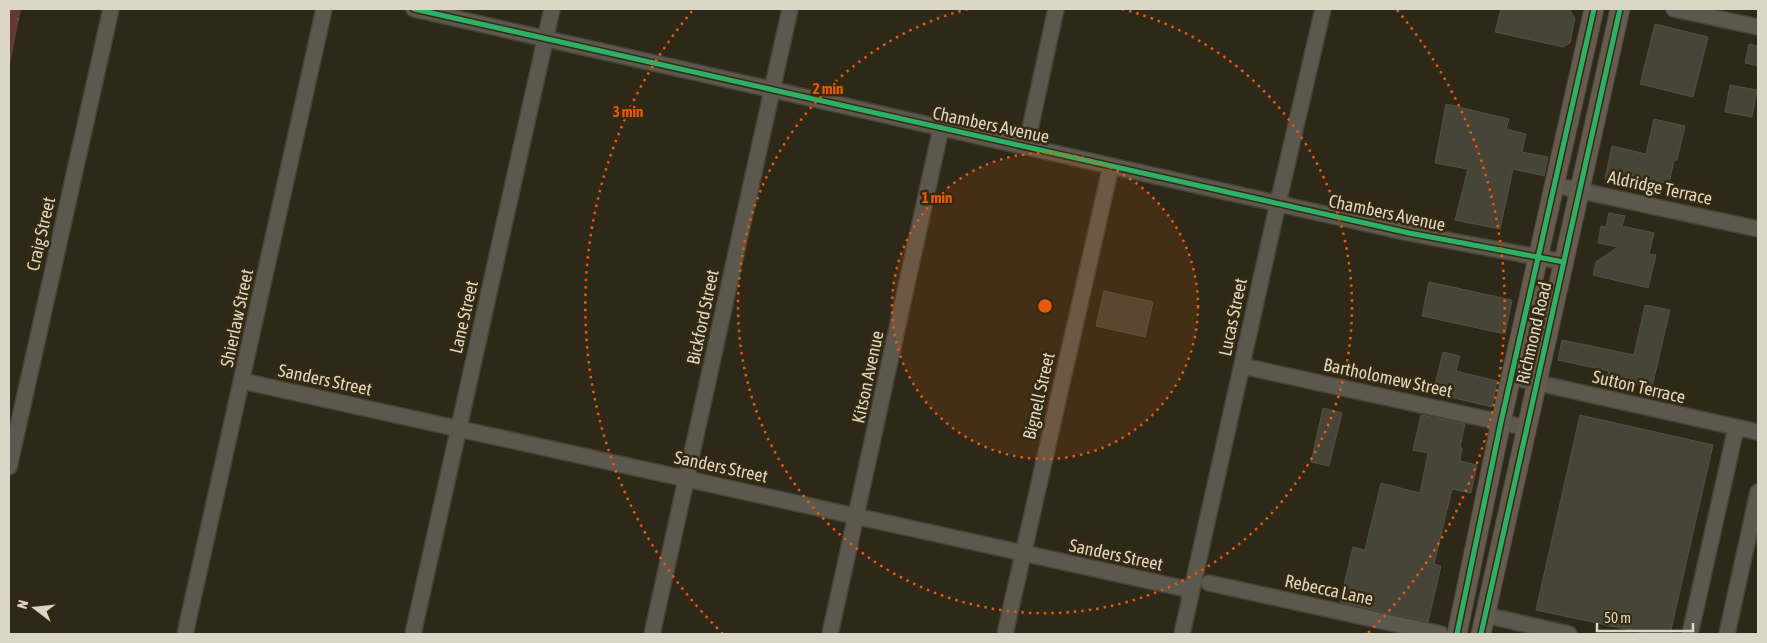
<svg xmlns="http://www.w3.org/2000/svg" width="1767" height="643" viewBox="0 0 1767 643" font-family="'Asap Condensed',sans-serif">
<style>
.grass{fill:url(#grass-tufts)}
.building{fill:#474538;stroke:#525143}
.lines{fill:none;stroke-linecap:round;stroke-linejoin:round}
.minor-casing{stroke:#494438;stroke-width:18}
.major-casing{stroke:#494438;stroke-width:21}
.minor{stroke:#5d584d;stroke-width:15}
.major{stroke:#645c4e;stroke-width:19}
.cycleway-casing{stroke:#362b10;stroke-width:8}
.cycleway{stroke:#2db169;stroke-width:5}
.ring{fill:none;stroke:#e8590c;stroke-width:2.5;stroke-dasharray:2.5 5}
.labels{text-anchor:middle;stroke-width:5;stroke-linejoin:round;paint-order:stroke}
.street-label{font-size:18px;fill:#dcd6c6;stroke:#362b10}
.centre{fill:#e8590c;stroke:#362b10;stroke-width:2.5}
.ring-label{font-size:15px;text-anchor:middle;font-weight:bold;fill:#e8590c;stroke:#362b10;stroke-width:5;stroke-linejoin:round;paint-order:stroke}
</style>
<defs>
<pattern id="grass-tufts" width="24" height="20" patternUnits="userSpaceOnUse" patternTransform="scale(1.25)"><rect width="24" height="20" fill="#643933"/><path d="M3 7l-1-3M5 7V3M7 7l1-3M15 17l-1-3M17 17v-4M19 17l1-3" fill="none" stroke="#7a554f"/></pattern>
</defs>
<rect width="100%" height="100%" fill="#2e2818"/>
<path class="grass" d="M 9,9 L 21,9 L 9,70 Z"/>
<path class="building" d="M 1501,9 L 1569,9 L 1575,18 L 1570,43 L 1563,47 L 1495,32 Z
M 1655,24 L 1708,37 L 1693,97 L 1640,84 Z
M 1749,44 L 1758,46 L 1758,66 L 1745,63 Z
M 1730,85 L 1757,90 L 1752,117 L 1725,112 Z
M 1446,104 L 1509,119 L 1506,129 L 1526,134 L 1522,152 L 1548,157 L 1544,176 L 1513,169 L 1500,229 L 1455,220 L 1468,169 L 1435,163 Z
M 1654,119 L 1685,126 L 1677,160 L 1674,160 L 1669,184 L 1656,181 L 1655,190 L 1605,179 L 1612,146 L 1646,154 Z
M 1609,213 L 1625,216 L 1622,226 L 1654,233 L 1649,254 L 1656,255 L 1648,288 L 1593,275 L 1596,262 L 1618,247 L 1598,243 L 1601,226 L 1606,227 Z
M 1429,282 L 1512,300 L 1505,334 L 1422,316 Z
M 1104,291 L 1153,302 L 1145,337 L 1096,326 Z
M 1645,305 L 1670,310 L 1652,387 L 1607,377 L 1609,371 L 1558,360 L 1562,340 L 1634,355 Z
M 1443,352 L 1460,356 L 1456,371 L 1497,381 L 1492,407 L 1433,393 Z
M 1323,408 L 1342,413 L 1329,466 L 1311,462 Z
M 1421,415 L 1465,424 L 1460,447 L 1462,448 L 1460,461 L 1477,465 L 1471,493 L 1452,489 L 1434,564 L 1441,566 L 1428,622 L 1340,602 L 1353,547 L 1365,550 L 1381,483 L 1420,493 L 1428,453 L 1413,450 Z
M 1580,415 L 1713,445 L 1670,634 L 1649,634 L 1536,610 Z"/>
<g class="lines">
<g class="minor-casing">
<path id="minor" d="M 414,9 L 1409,233 L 1564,262
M 1674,9 L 1758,27
M 1026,147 L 1056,9
M 1554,185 L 1758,229
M 1242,366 L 1527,428
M 1511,377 L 1758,432
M 242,381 L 1191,590
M 9,467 L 111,9
M 1209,583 L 1441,634
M 1485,615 L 1569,634
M 185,634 L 324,9
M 413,634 L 552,9
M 652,634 L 790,9
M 830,634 L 941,128
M 1005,634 L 1111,166
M 1182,634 L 1278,203 L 1323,9
M 1690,634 L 1736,428
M 1727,634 L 1758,492"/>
</g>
<g class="major-casing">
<path id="major" d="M 1457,634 L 1501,422 L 1594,9
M 1481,634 L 1620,9"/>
</g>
<use href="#minor" class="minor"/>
<use href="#major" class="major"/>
<g class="cycleway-casing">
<path id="cycleway" d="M 414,9 L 1409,233 L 1564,262
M 1457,634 L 1501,422 L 1594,9
M 1481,634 L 1620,9"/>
</g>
<use href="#cycleway" class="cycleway"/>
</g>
<circle cx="1045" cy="306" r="153" fill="#e8590c" fill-opacity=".12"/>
<g class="ring">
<circle cx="1045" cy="306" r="153"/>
<path d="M1122 9A307 307 0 1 1 968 9"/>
<path d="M723 634A460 460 0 0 1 693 10M1397 10A460 460 0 0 1 1367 634"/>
</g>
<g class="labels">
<g class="street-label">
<text transform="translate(991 125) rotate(12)" y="6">Chambers Avenue</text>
<text transform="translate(1660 188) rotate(12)" y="6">Aldridge Terrace</text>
<text transform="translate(1387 213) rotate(12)" y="6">Chambers Avenue</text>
<text transform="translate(41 234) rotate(-77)" y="6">Craig Street</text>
<text transform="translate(464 317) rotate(-77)" y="6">Lane Street</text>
<text transform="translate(703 317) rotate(-78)" y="6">Bickford Street</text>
<text transform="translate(1233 317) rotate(-78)" y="6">Lucas Street</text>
<text transform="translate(237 318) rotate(-78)" y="6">Shierlaw Street</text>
<text transform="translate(1534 333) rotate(-77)" y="6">Richmond Road</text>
<text transform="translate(868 377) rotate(-78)" y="6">Kitson Avenue</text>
<text transform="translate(1388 378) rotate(12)" y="6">Bartholomew Street</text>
<text transform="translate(325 380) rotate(12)" y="6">Sanders Street</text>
<text transform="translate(1639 387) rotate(13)" y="6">Sutton Terrace</text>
<text transform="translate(1039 396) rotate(-77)" y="6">Bignell Street</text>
<text transform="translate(721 467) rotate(12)" y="6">Sanders Street</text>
<text transform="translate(1116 555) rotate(12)" y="6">Sanders Street</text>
<text transform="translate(1329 590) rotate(12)" y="6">Rebecca Lane</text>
</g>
</g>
<circle cx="1045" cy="306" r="8" class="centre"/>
<g class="ring-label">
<text x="828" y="94">2 min</text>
<text x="628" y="117">3 min</text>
<text x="937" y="203">1 min</text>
</g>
<rect width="1767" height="643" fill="none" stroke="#dcd6c6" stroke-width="20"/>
<g transform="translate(35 608) rotate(286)" stroke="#362b10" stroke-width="4" paint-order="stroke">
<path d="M0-4L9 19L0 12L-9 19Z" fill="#dcd6c6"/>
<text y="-8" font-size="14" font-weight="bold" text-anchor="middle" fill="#dcd6c6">N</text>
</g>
<path d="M1597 623v8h96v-8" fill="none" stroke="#dcd6c6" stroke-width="2.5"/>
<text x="1604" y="623" font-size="15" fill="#dcd6c6" stroke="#362b10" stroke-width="4" paint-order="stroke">50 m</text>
</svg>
